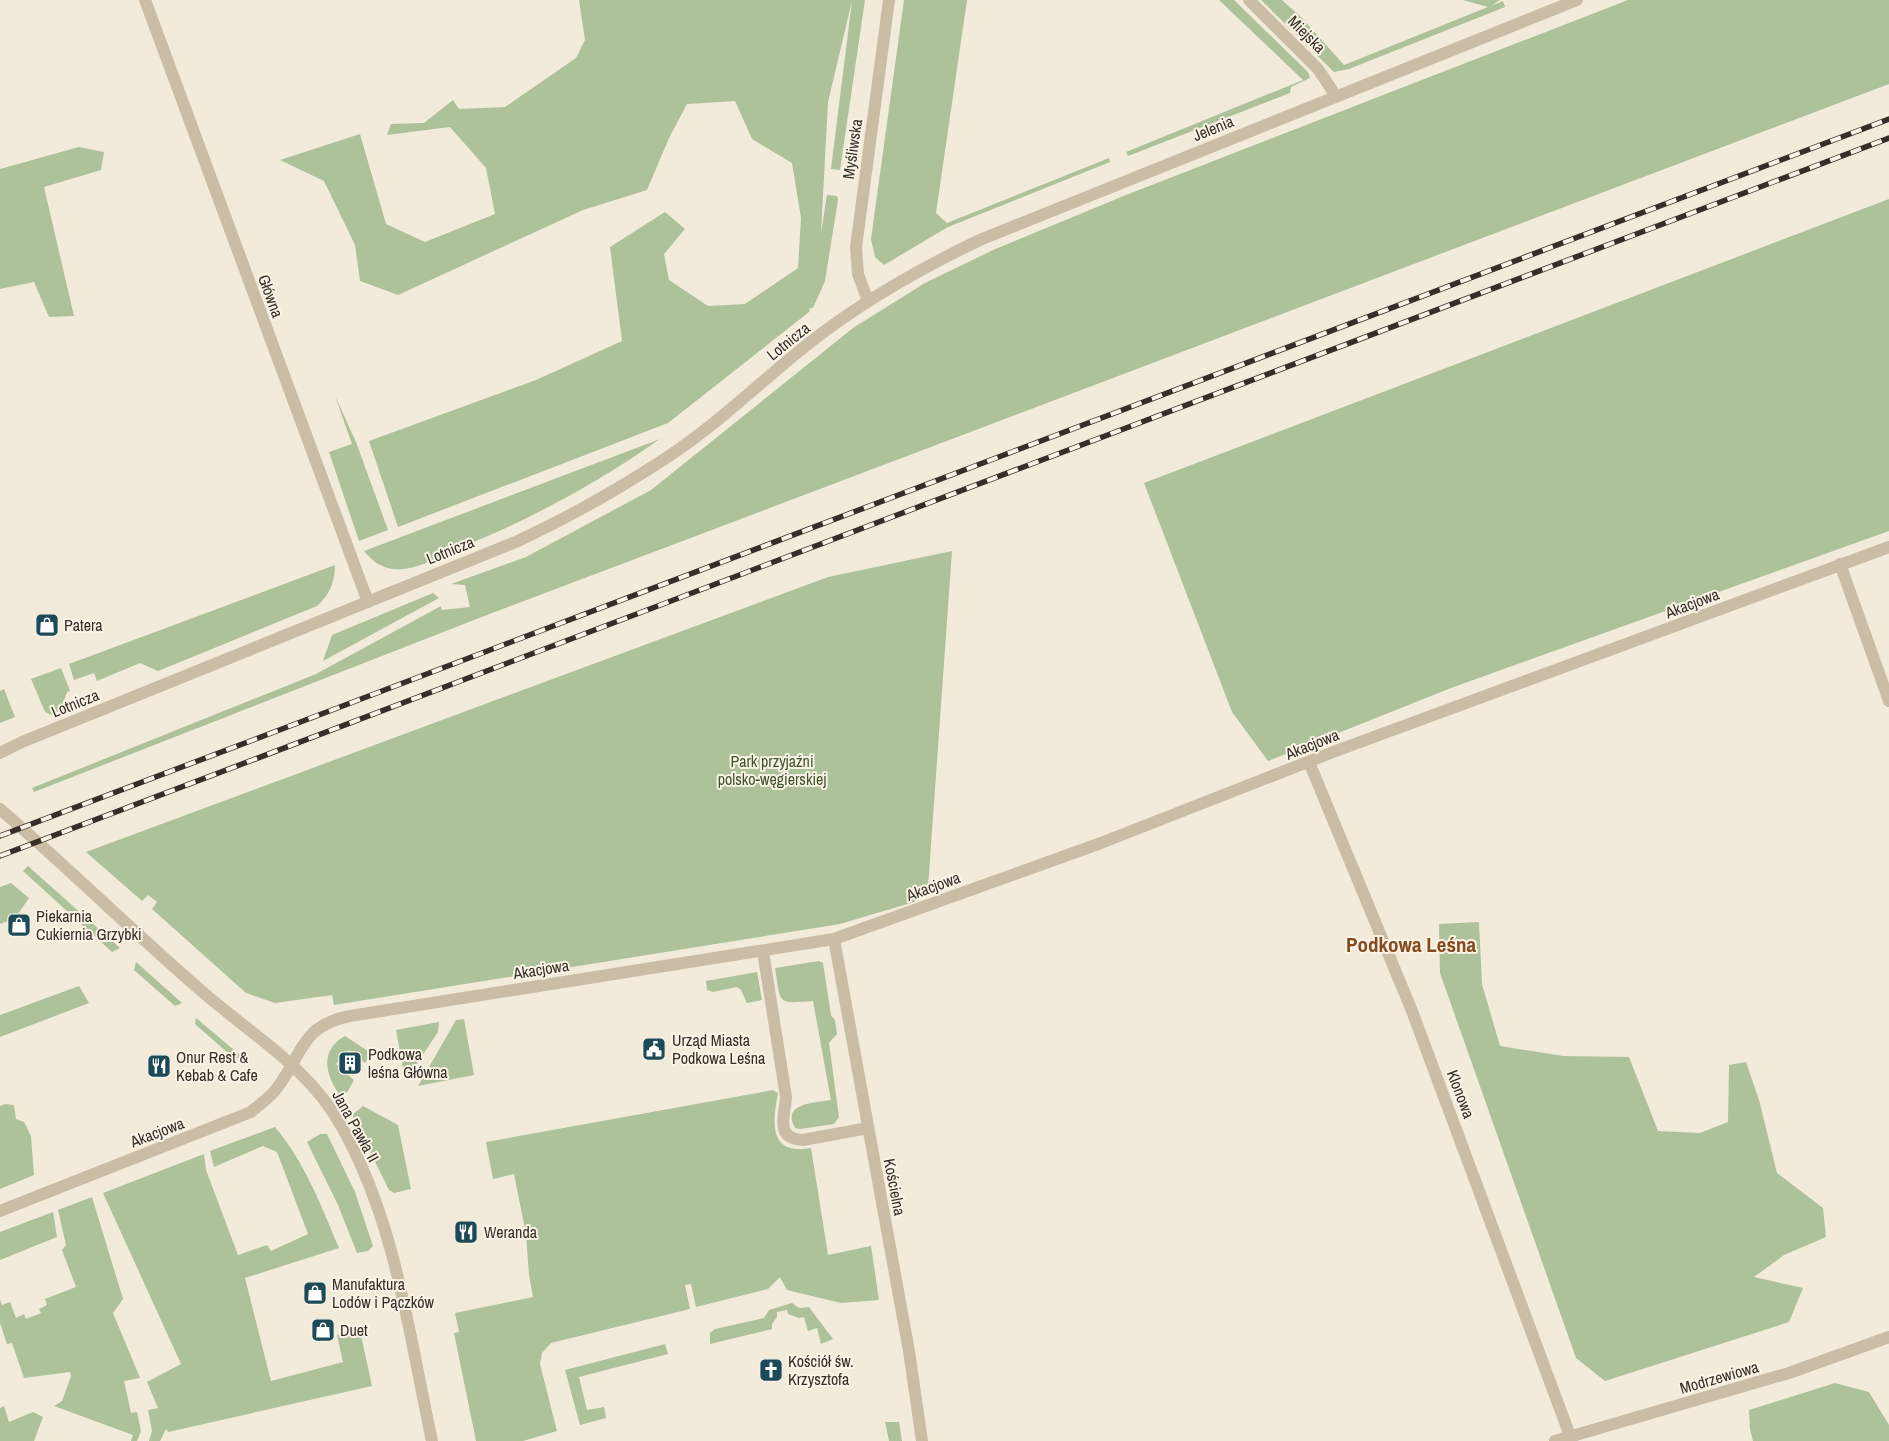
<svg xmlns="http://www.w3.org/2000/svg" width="1889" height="1441" viewBox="0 0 1889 1441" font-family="'Archivo Narrow',sans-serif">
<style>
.green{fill:#adc19a}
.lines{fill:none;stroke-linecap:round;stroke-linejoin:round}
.service{stroke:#cabda6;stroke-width:12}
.minor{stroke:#cabda6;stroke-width:12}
.tertiary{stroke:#cabda6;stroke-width:12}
.rail-casing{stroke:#362e27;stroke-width:5.5}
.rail{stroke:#faf4e6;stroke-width:4;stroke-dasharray:11;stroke-linecap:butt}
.labels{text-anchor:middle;stroke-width:4;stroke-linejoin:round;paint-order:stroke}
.street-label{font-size:16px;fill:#362e27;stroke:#faf4e6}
.poi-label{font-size:16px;fill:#362e27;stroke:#faf4e6;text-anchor:start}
.park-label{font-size:16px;fill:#3e552a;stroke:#faf4e6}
.district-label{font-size:21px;font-weight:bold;fill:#874a1e;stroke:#faf4e6}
</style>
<rect width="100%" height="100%" fill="#f2ebda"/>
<path class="green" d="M 579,0 L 865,0 L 840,170 L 831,169 L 852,1 L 828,102 L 821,233 L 827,195 L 837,196 L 838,200 L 825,281 L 813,308 L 810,308 L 809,312 L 668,423 L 398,527 L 369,441 L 536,380 L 622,341 L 610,247 L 665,212 L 685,229 L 664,254 L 669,280 L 708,306 L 745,304 L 798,268 L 801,218 L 792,163 L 752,139 L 735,101 L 687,104 L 669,138 L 647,190 L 583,210 L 398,295 L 360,281 L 355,245 L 324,181 L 280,160 L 360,134 L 386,224 L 425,242 L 495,214 L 486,168 L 450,127 L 387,135 L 391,124 L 424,123 L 453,100 L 459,109 L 505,107 L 576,58 L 585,40 Z
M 904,0 L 967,0 L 936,213 L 947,223 L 1109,158 L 1110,162 L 948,227 L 884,265 L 875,257 L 871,239 Z
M 1219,0 L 1234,0 L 1308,72 L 1310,78 L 1291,87 L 1290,93 L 1128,156 L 1126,152 L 1303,80 Z
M 1261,0 L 1282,0 L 1302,18 L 1344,65 L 1488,7 L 1463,0 L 1500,0 L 1491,6 L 1503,1 L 1505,7 L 1349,69 L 1334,72 Z
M 1628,0 L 1889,0 L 1889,84 L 474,620 L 34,792 L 32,788 L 316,674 L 441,606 L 442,610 L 470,607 L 465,585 L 451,584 L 526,557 L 651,490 L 853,328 L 925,283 L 993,250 L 1126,195 Z
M 79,147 L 104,152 L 101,170 L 44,187 L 74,316 L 49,317 L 34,282 L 0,289 L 0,169 Z
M 1889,199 L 1889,531 L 1451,688 L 1268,761 L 1232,712 L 1144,483 Z
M 335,396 L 356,442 L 388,530 L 359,541 L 329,452 L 352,444 Z
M 660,439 C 596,484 529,520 457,549 C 437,558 414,572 392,569 C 380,567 371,560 364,551 Z
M 952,551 L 928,887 L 914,902 L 840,924 L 334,1005 L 332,995 L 275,1003 L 246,993 L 152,909 L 157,902 L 148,895 L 142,901 L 86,852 L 828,577 Z
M 335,565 C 335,582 329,596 317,606 L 158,671 L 140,663 L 97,681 L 94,673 L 74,680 L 69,664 Z
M 433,593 L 439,598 L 323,661 L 332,635 Z
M 61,668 L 70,691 L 67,692 L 60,711 L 51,715 L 45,712 L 31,679 Z
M 4,689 L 15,717 L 0,723 L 0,691 Z
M 28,866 L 120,948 L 112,952 L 23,871 Z
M 11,883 L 29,898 L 18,914 L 21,916 L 0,924 L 0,887 Z
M 1479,922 L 1482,984 L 1500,1046 L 1563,1056 L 1629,1057 L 1658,1131 L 1700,1133 L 1728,1122 L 1729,1065 L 1746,1062 L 1759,1100 L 1777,1173 L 1823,1208 L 1826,1237 L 1784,1255 L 1754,1277 L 1803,1288 L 1789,1322 L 1605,1381 L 1576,1358 L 1440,973 L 1439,924 Z
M 819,961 L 823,963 L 831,1015 L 835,1020 L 837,1034 L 829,1043 L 839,1117 L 834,1124 L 800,1129 L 795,1128 C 781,1103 814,1103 831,1100 L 830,1095 L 813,1001 C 776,1004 781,1004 775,968 Z
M 136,962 L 182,1003 L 175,1006 L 134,970 Z
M 757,972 L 762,1000 L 747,1003 L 741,990 L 737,987 L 713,992 L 707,990 L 706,981 Z
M 79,986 L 89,1003 L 0,1037 L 0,1015 Z
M 196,1018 L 240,1055 L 236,1060 L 195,1024 Z
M 464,1019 L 474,1075 L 418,1086 L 456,1020 Z
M 439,1022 L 438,1032 L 412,1071 L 404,1073 L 396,1030 Z
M 345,1036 L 371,1053 L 365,1063 L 349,1050 L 336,1064 L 354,1080 L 348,1091 L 341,1097 C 326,1076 318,1051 345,1036 Z
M 773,1090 L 778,1093 C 773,1120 767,1156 811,1148 L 828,1255 L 871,1246 L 879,1300 L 841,1303 L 787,1290 L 780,1277 L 768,1289 L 696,1307 L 691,1284 L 685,1285 L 690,1309 L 551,1343 L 542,1353 L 540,1364 L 557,1431 L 523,1441 L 476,1441 L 454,1333 L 459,1332 L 455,1313 L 533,1297 L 529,1275 L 526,1234 L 514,1174 L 493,1179 L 486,1142 Z
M 5,1104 L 14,1105 L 16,1119 L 24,1122 L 31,1136 L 34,1175 L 0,1189 L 0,1106 Z
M 363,1106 L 398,1125 L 411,1189 L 394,1193 L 389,1190 L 352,1115 Z
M 275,1127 C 305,1163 321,1205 339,1248 L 245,1278 L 271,1381 L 343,1362 L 337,1335 L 360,1331 L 372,1386 L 168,1432 L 166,1429 L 160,1441 L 149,1441 L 152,1431 L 148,1410 L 158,1408 L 147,1382 L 181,1364 L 103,1193 L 204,1154 L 206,1170 L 238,1255 L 267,1245 L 271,1251 L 308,1234 L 277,1152 L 263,1146 L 214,1167 L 210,1151 Z
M 320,1134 L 327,1134 L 355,1192 L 373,1246 L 368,1251 L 357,1253 L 338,1205 L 307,1142 Z
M 92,1197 L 123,1299 L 113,1313 L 140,1378 L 124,1381 L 131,1413 L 137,1412 L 141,1431 L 137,1441 L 131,1441 L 133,1435 L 54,1406 L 62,1401 L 71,1376 L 70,1372 L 24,1378 L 12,1343 L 7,1344 L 0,1323 L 0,1299 L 2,1305 L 10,1302 L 16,1318 L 24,1314 L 26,1319 L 41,1313 L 39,1309 L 47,1305 L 45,1299 L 76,1287 L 62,1250 L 66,1245 L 58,1210 Z
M 53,1212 L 57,1237 L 0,1260 L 0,1232 Z
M 792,1303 L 799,1308 L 809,1307 L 833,1339 L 821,1344 L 817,1328 L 808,1331 L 804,1317 L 799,1318 L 788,1314 L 787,1310 L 777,1312 L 777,1317 L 772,1324 L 772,1329 L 710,1344 L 710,1333 L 715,1329 L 764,1318 L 769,1310 Z
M 665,1344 L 668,1354 L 579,1377 L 587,1410 L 604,1407 L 606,1418 L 580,1425 L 565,1370 Z
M 1835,1383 L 1869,1392 L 1889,1425 L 1889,1441 L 1753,1441 L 1750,1429 L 1749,1410 Z
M 4,1406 L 9,1422 L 33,1412 L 43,1417 L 34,1441 L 0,1441 L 0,1408 Z
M 885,1422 L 899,1422 L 902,1441 L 889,1441 Z"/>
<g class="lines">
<path class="service" d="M 763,951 L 786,1097 C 785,1115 774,1139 803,1140 L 868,1128"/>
<path class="minor" d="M 145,0 L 368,602
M 1249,0 L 1318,69 L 1336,96
M 868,301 L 858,274 L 856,247 L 889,0
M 1840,564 L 1889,701
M 0,753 L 22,742 L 518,541 C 569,517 619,489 666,458 C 717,425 761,381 808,344 C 861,302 921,268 982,239 L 1577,0
M 1309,762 L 1412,1011 L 1572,1441
M 834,939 L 909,1351 L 922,1441
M 0,1211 L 251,1112 C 260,1104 271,1097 277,1088 C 304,1053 300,1026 350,1016 L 834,939 L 1101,843 L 1333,752 L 1889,547
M 1555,1441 L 1789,1373 L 1889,1337"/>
<path class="tertiary" d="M 0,809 C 70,869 135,934 205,994 C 254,1036 310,1069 342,1127 C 396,1223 409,1335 432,1441"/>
<g class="rail-casing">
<path id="rail" d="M 0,836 L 1889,119
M 0,856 L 1889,138"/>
</g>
<use href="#rail" class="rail"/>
</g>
<defs>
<g id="shop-square" transform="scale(1.25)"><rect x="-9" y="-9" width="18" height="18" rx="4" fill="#1c4a58" stroke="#faf4e6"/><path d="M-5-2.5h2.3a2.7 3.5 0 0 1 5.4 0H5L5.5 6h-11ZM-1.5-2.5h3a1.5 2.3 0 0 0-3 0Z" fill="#fff"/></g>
<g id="civic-square" transform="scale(1.25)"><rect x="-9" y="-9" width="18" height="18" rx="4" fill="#1c4a58" stroke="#faf4e6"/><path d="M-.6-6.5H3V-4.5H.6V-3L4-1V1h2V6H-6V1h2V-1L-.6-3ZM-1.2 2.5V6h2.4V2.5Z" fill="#fff"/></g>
<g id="building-square" transform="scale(1.25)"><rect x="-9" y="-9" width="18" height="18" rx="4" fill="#1c4a58" stroke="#faf4e6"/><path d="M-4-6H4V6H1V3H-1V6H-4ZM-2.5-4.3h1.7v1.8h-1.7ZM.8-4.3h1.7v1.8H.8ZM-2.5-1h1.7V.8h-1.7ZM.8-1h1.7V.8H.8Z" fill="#fff"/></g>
<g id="restaurant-square" transform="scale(1.25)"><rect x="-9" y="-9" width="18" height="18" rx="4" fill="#1c4a58" stroke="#faf4e6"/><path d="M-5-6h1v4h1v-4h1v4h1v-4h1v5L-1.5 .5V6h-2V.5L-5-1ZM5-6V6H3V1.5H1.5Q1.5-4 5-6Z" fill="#fff"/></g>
<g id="church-square" transform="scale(1.25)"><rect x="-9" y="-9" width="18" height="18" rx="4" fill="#1c4a58" stroke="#faf4e6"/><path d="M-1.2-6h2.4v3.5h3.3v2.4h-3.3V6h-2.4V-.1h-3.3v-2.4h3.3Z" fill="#fff"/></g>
</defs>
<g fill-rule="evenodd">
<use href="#shop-square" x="47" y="625"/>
<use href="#shop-square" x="19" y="925"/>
<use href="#civic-square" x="654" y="1049"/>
<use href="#building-square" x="350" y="1063"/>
<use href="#restaurant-square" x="159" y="1066"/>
<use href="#restaurant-square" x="466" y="1232"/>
<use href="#shop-square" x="315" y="1293"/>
<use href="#shop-square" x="323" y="1330"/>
<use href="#church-square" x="771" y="1370"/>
</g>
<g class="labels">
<g class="street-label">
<text transform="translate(1307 34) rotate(45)" y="6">Miejska</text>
<text transform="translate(1213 128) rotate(-22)" y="6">Jelenia</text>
<text transform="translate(852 149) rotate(-82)" y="6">Myśliwska</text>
<text transform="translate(271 296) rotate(70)" y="6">Główna</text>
<text transform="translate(788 341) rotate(-39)" y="6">Lotnicza</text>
<text transform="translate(450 550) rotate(-22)" y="6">Lotnicza</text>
<text transform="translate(1692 603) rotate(-21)" y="6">Akacjowa</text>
<text transform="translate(75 703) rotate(-22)" y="6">Lotnicza</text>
<text transform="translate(1312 744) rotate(-22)" y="6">Akacjowa</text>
<text transform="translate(933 886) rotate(-20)" y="6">Akacjowa</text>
<text transform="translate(541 969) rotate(-9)" y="6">Akacjowa</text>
<text transform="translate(1461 1094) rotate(69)" y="6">Klonowa</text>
<text transform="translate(356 1126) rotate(61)" y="6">Jana Pawła II</text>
<text transform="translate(157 1132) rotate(-21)" y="6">Akacjowa</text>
<text transform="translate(895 1187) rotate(79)" y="6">Kościelna</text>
<text transform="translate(1719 1377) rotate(-16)" y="6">Modrzewiowa</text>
</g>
<g class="poi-label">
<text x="64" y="631">Patera</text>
<text x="36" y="922">Piekarnia<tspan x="36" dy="18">Cukiernia Grzybki</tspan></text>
<text x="672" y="1046">Urząd Miasta<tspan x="672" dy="18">Podkowa Leśna</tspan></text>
<text x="368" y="1060">Podkowa<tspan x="368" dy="18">leśna Główna</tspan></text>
<text x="176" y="1063">Onur Rest &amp;<tspan x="176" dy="18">Kebab &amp; Cafe</tspan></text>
<text x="484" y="1238">Weranda</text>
<text x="332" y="1290">Manufaktura<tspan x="332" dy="18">Lodów i Pączków</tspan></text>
<text x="340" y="1336">Duet</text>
<text x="788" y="1367">Kościół św.<tspan x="788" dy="18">Krzysztofa</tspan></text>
</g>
<g class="park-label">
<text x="772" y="767">Park przyjaźni<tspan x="772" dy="18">polsko-węgierskiej</tspan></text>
</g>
<g class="district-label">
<text x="1411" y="952">Podkowa Leśna</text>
</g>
</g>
</svg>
